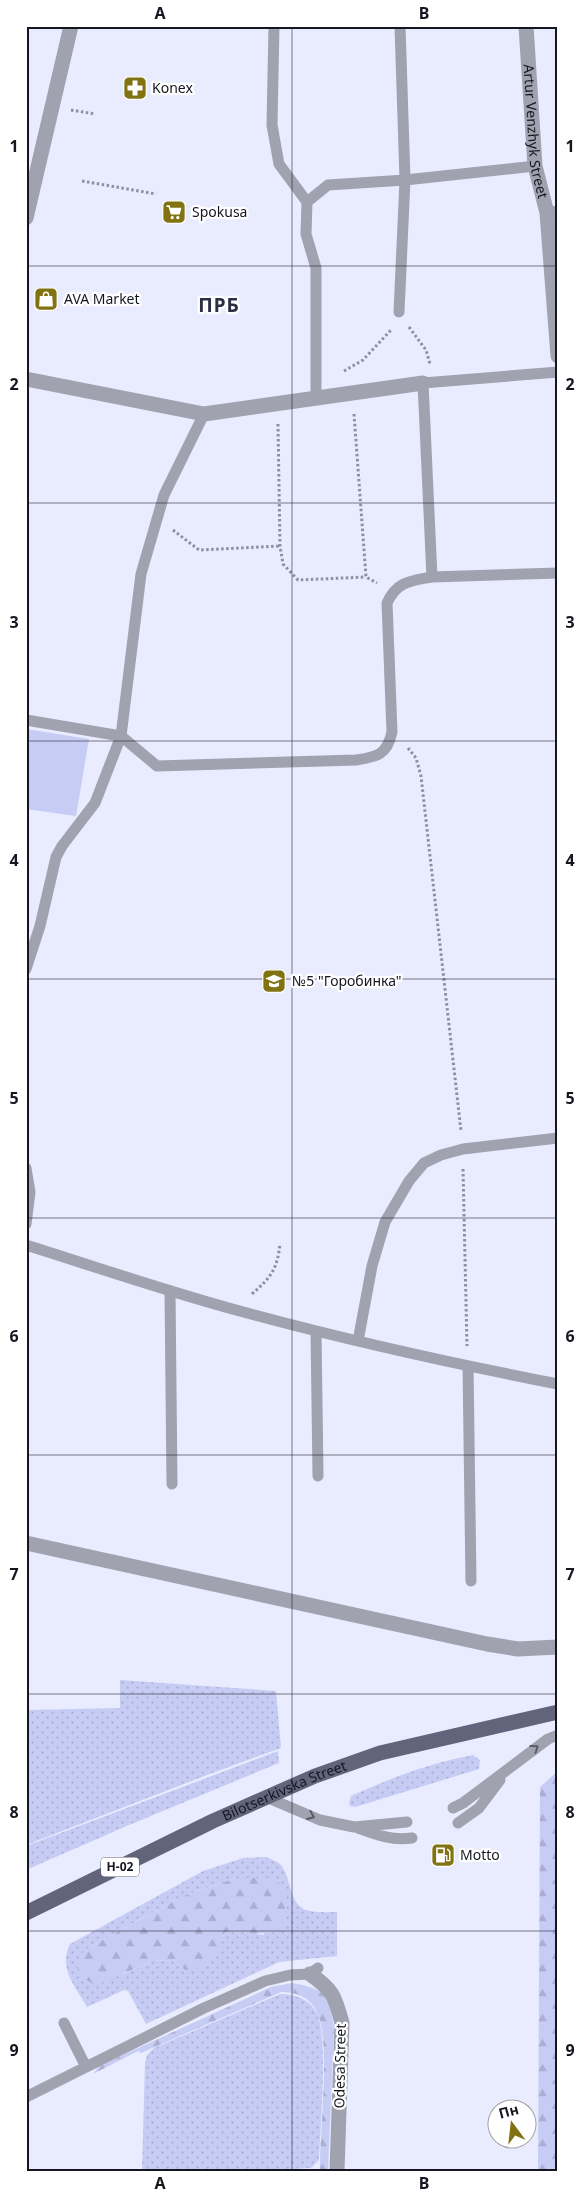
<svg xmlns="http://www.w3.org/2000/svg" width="584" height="2197" viewBox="0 0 584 2197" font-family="'Noto Sans',sans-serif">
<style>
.grass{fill:url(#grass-dots);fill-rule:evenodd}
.forest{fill:url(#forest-firs)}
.pitch{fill:#c7ccf5}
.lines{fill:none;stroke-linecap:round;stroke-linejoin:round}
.path{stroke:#8d8f9d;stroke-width:3;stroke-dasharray:2.5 2.5;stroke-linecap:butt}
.service{stroke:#a0a2af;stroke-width:11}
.minor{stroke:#a0a2af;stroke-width:15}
.tertiary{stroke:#a0a2af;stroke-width:15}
.primary{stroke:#62647b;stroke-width:15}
.oneway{stroke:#5a5c68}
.grid{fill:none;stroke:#151620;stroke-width:1;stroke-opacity:0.55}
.labels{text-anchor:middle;stroke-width:4.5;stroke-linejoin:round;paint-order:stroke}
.shield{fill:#fff;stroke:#5b5c63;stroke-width:1}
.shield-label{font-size:12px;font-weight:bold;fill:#151620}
.poi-label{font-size:14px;fill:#151620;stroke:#fff;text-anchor:start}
.street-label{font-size:14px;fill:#151620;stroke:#fff}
.district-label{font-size:19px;font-weight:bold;letter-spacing:1px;fill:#2c2f46;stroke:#fff}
.neatline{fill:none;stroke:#151620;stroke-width:2}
.grid-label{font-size:16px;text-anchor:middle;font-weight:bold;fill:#151620}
</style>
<defs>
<pattern id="grass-dots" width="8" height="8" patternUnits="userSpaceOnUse" patternTransform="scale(1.25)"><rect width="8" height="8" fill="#c7ccf5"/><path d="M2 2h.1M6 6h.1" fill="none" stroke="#aaaed2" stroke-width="1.8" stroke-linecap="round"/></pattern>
<pattern id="forest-firs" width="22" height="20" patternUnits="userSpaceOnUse" patternTransform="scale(1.25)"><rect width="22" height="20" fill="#c7ccf5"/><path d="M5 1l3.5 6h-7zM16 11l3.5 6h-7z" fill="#aaaed2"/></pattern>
</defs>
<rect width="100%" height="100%" fill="#e9ecfe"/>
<path class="grass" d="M 120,1680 L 276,1691 L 281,1748 L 215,1772 L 26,1845 L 26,1710 L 120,1708 Z
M 278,1751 L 279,1763 L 129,1825 L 26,1870 L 26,1846 Z
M 473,1755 L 480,1760 L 479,1769 L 355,1807 L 350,1806 L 349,1803 L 351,1796 C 391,1778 430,1763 473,1755 Z
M 266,1857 C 270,1859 277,1861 280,1864 C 292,1877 288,1903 306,1910 C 315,1913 328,1912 337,1912 L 337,1956 L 279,1962 L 146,2024 L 128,1991 L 124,1990 L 87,2007 C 75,1986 58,1969 70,1944 L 203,1871 L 243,1858 ZM 236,1878 L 272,1878 L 264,1935 L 245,1931 L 225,1932 L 220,1945 L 185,1970 L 172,1960 L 153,1961 L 123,1974 L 88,1948 L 183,1896 Z
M 280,1994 C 295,1994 307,1998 316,2011 C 329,2032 320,2131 319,2160 L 311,2168 L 256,2171 L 142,2171 L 145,2063 L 147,2055 L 154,2048 Z"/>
<path class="forest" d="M 558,1771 L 558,2171 L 538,2171 L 540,1787 Z
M 236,1878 L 272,1878 L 284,1887 L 288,1915 L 278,1931 C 260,1936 243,1931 225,1932 C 217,1954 211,1968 185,1970 L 172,1960 L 153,1961 L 101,1983 L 93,1984 L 85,1979 L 77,1969 L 80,1955 L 88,1948 L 183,1896 Z
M 292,1983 C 325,1989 329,1994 334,2027 L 328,2171 L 320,2171 C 319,2136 332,2037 316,2010 C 309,1997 296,1992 281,1992 L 141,2053 L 138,2051 L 93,2074 L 99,2066 L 271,1987 Z"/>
<path class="pitch" d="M 26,729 L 89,739 L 76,816 L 26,809 Z"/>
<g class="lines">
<path class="path" d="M 71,110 L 95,114
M 82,181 L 156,194
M 409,327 L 426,350 L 430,364
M 344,371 L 363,360 L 391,330
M 354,414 L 366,577 L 377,583
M 278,424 L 280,546 L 283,564 L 298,580 L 366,577
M 173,530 L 199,550 L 280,546
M 408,748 L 416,758 L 421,776 L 461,1131
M 463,1169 L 467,1346
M 252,1294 C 271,1277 277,1270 280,1244"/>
<path class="service" d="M 274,26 L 272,125 L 279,164 L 307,202
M 547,213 L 558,211
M 399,312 L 405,180 L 400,26
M 316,398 L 316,268 L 306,234 L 307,202 L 328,185 L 405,180 L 535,166
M 432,577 L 558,573
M 26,720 L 121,736 L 157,766 L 356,760 C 377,757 387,755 392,732 L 387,603 C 397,581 411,581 432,577 L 423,383 L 558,372
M 26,969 L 40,926 L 56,857 L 62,846 L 95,803 L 121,736 L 141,574 L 164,495 L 204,414
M 26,1168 L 30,1192 L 26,1224
M 26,1245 C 96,1267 166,1291 236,1310 C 342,1339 450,1363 558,1384
M 170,1291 L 172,1484
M 316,1331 L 318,1476
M 358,1341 L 372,1266 L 385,1222 L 409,1181 L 424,1163 L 441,1155 L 463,1149 L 558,1138
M 468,1366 L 471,1581
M 266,1797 L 320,1820 L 354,1827 L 407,1822
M 453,1808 L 463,1803 L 548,1739 L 558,1735
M 458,1823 L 479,1808 L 500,1780
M 358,1828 C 377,1835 392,1841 412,1838
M 64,2023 L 86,2067
M 26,2097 L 204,2008 L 265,1981 L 290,1975 L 310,1974 L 318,1968"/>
<g class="minor">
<path id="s1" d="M 526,26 L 535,166 L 547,213 L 558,356"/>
<path d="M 26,379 L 204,414 L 423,383"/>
<path d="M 26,1543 L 487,1644 L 518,1649 L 558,1647"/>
<path d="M 310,1974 C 333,1990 335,1996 342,2023 L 337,2171"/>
</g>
<path class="tertiary" d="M 26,218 L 71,26"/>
<path class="primary" id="s2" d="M 26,1913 L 213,1821 L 315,1776 L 380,1753 L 558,1712"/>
</g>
<defs><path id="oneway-chevron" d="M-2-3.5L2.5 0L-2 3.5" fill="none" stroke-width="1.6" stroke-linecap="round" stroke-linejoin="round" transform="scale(1.25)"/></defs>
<g class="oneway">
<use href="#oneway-chevron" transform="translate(535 1748) rotate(-36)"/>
<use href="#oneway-chevron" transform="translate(311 1816) rotate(23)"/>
</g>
<path class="grid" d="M 292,26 L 292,2171M 26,266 L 558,266M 26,503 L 558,503M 26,741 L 558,741M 26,979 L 558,979M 26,1218 L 558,1218M 26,1455 L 558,1455M 26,1694 L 558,1694M 26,1931 L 558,1931"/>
<defs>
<g id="pharmacy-square" transform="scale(1.25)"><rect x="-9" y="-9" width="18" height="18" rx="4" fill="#817212" stroke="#fff"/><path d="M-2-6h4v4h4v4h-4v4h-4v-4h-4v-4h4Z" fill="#fff"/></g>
<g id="supermarket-square" transform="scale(1.25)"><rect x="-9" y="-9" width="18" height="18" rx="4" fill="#817212" stroke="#fff"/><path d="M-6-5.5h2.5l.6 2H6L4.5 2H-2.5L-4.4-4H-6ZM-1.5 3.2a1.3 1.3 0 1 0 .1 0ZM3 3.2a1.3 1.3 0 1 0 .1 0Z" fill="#fff"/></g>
<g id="shop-square" transform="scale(1.25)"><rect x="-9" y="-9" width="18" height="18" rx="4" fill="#817212" stroke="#fff"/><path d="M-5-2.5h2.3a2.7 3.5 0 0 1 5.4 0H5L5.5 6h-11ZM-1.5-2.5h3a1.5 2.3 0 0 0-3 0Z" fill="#fff"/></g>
<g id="school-square" transform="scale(1.25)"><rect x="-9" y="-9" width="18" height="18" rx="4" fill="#817212" stroke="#fff"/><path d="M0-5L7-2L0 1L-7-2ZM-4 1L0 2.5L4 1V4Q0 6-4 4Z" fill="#fff"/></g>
<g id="fuel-square" transform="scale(1.25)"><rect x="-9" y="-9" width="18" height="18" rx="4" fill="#817212" stroke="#fff"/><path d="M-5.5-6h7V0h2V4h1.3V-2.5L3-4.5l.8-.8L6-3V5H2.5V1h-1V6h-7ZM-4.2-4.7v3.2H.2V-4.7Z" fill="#fff"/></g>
</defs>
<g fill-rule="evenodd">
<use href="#pharmacy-square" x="135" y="88"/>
<use href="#supermarket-square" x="174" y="212"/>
<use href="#shop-square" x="46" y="299"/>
<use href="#school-square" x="274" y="981"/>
<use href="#fuel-square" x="443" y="1855"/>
</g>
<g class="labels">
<rect class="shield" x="101" y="1857.5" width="38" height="19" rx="4"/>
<g class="shield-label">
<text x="120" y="1871">Н-02</text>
</g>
<g class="poi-label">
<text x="152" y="93">Konex</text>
<text x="192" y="217">Spokusa</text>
<text x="64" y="304">AVA Market</text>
<text x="292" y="986">№5 "Горобинка"</text>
<text x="460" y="1860">Motto</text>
</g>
<g class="street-label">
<text dy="5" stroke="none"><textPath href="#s1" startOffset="106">Artur Venzhyk Street</textPath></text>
<text dy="5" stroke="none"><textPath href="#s2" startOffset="286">Bilotserkivska Street</textPath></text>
<text transform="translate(340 2066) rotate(-89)" y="5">Odesa Street</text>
</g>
<g class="district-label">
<text x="219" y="312">ПРБ</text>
</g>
</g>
<rect width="584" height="2197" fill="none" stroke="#ffffff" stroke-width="55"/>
<g transform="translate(512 2124) rotate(345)"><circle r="24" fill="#ffffff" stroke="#a1a2a6"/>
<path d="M0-4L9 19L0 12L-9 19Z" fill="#817212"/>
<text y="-8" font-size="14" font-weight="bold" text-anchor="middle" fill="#151620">Пн</text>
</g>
<rect x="28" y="28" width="528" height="2142" class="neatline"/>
<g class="grid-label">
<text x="160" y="19">A</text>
<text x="424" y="19">B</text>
<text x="14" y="152">1</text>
<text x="570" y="152">1</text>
<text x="14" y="390">2</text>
<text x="570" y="390">2</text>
<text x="14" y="628">3</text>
<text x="570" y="628">3</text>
<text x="14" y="866">4</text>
<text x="570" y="866">4</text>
<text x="14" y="1104">5</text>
<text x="570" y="1104">5</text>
<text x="14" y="1342">6</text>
<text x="570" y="1342">6</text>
<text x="14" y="1580">7</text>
<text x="570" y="1580">7</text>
<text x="14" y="1818">8</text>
<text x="570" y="1818">8</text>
<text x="14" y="2056">9</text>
<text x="570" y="2056">9</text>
<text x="160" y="2189">A</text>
<text x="424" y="2189">B</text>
</g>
</svg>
